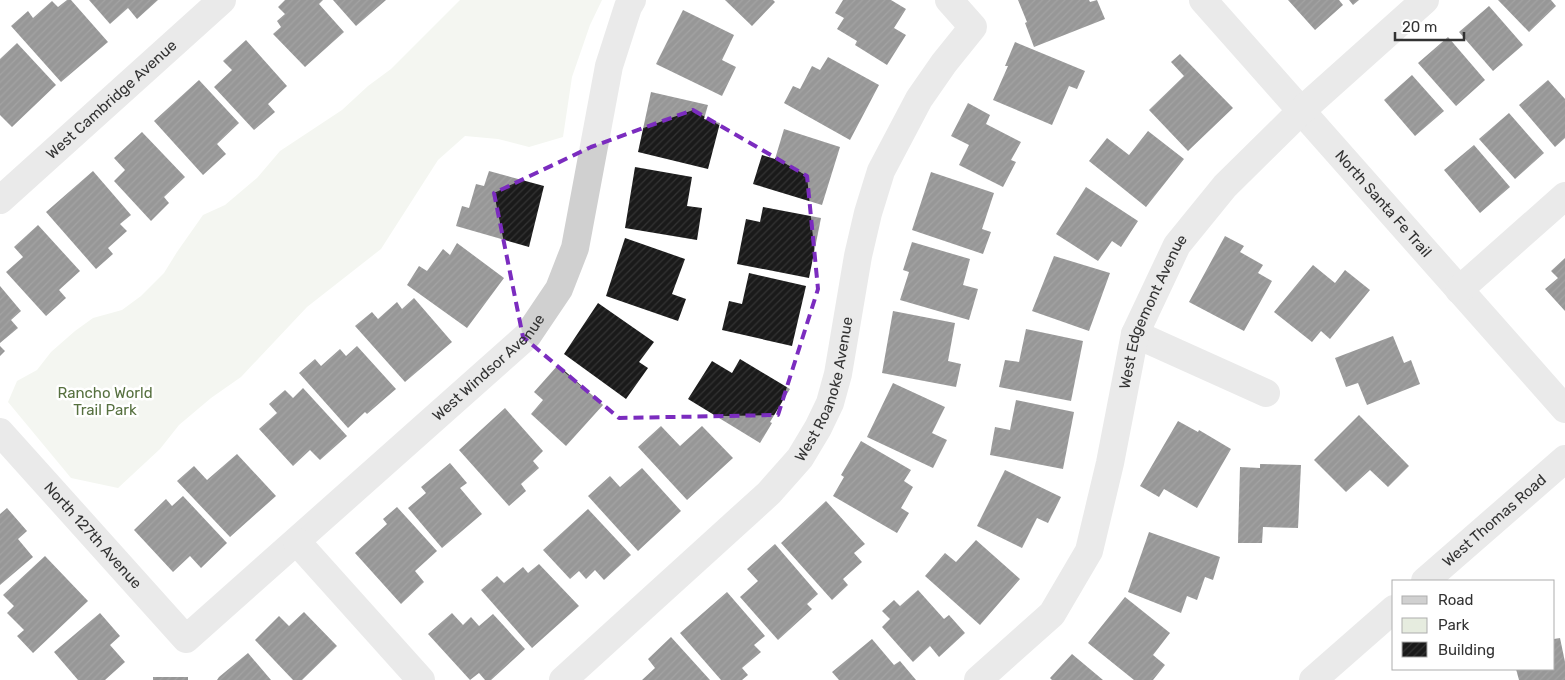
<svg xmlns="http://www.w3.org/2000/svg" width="1565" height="680" viewBox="0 0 1565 680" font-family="Rubik,sans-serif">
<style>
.park{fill:#e6ecdf}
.building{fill:url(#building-hatch)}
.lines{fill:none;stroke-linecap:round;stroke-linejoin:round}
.minor{stroke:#d0d0d0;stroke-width:28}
.marked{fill:none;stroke:#7b2cbf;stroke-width:4;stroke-dasharray:10 6;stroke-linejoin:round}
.labels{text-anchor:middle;stroke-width:5;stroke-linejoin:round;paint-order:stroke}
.street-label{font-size:15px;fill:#333;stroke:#fff}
.park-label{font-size:15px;fill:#56703f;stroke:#fff}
</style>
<defs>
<pattern id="building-hatch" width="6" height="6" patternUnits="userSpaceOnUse" patternTransform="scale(1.25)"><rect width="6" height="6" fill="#1a1a1a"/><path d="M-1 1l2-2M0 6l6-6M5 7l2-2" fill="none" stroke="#333"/></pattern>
</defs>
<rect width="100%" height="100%" fill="#fff"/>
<path class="park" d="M 460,0 L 602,0 L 590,25 L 572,77 L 563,137 L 529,147 L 498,139 L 465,136 L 438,160 L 381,249 L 307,307 L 241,377 L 211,398 L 179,425 L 160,449 L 118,488 L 71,478 L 8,402 L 17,381 L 37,370 L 51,352 L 75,331 L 93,318 L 122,310 L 141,296 L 164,273 L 177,252 L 203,215 L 225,205 L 257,178 L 280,151 L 342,110 L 368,86 L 391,69 Z"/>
<path class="building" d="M 67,0 L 71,0 L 108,42 L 61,82 L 11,26 L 28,11 L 33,18 L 52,1 L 58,7 Z
M 89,0 L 158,0 L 137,19 L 128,8 L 110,24 Z
M 285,0 L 323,0 L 319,4 L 344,32 L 305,67 L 273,34 L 281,27 L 277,21 L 285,14 L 278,7 Z
M 333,0 L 386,0 L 356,26 Z
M 725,0 L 773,0 L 775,2 L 752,26 Z
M 843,0 L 891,0 L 906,9 L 894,28 L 906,35 L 887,65 L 855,45 L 857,41 L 837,29 L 844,18 L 835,13 Z
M 1018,0 L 1089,0 L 1090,2 L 1097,0 L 1105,19 L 1034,47 L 1025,23 L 1027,22 Z
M 1288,0 L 1339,0 L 1343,5 L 1315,30 Z
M 1349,0 L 1359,0 L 1353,5 Z
M 1498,0 L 1551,0 L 1556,6 L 1529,32 Z
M 1489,6 L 1523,45 L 1493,71 L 1459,32 Z
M 683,10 L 734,35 L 722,60 L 736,67 L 722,96 L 656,64 Z
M 1448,37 L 1485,80 L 1456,106 L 1418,63 Z
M 246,40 L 287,86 L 268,104 L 275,112 L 254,130 L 214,87 L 232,70 L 223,61 Z
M 1015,42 L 1085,71 L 1077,89 L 1069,86 L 1052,125 L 993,100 L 1008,66 L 1005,66 Z
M 17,43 L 56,85 L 12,127 L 0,115 L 0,59 Z
M 1180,54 L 1233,108 L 1188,151 L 1149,110 L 1184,76 L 1171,62 Z
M 828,57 L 879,85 L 850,140 L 784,103 L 793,86 L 800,89 L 812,66 L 820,70 Z
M 1412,75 L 1444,111 L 1415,136 L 1384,100 Z
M 199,80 L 239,123 L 217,144 L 226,154 L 203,175 L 154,121 Z
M 1548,80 L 1565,99 L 1565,138 L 1555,147 L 1519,105 Z
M 651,92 L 708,105 L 704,119 L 720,123 L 708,169 L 638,152 Z
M 968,103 L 990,115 L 986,124 L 1021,142 L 1011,160 L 1016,162 L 1003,187 L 959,165 L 969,145 L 951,136 Z
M 1509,113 L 1544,153 L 1515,179 L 1479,139 Z
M 784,129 L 840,147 L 822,205 L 753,184 L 762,155 L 775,159 Z
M 1148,131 L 1184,159 L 1146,207 L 1089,161 L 1107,138 L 1129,155 Z
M 142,132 L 185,177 L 164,197 L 169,203 L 151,221 L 114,181 L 125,170 L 114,158 Z
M 1474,145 L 1510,187 L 1480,213 L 1444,170 Z
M 635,167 L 692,177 L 687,206 L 702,208 L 697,240 L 625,228 Z
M 93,171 L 131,215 L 120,224 L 127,231 L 108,248 L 113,254 L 96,269 L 46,212 Z
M 489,171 L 544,186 L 529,247 L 456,226 L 462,206 L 469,208 L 476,184 L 484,186 Z
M 931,172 L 994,193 L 982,229 L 991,232 L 983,254 L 912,230 Z
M 1086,187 L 1138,221 L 1121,247 L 1112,241 L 1098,261 L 1056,234 Z
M 763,207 L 821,218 L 809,278 L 737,264 L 746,219 L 760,222 Z
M 38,225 L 80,271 L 59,290 L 66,298 L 46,316 L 6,272 L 23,257 L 14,247 Z
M 1225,236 L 1244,246 L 1240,252 L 1263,265 L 1258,273 L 1272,281 L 1244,331 L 1189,302 Z
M 625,238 L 685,259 L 672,294 L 686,299 L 678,321 L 606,296 Z
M 912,242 L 970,259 L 963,285 L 978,289 L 969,320 L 900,300 L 909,272 L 903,270 Z
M 457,243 L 504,278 L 467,328 L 407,285 L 419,266 L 427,271 L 443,249 L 450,255 Z
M 1054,256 L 1110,273 L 1089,331 L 1032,311 Z
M 1565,258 L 1565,311 L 1545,289 L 1558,278 L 1551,271 Z
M 1313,265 L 1335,283 L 1345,270 L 1370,290 L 1330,339 L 1321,331 L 1312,342 L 1274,312 Z
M 749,273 L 806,286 L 792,346 L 722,330 L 729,301 L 742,304 Z
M 0,286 L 21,311 L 11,320 L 18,328 L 0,343 Z
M 414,298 L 452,342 L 405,382 L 355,326 L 372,312 L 378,319 L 397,302 L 402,309 Z
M 598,303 L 654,342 L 639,362 L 648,368 L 626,399 L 564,354 Z
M 893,311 L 955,323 L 948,361 L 961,364 L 956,387 L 882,373 Z
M 1026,329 L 1083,341 L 1071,401 L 999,387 L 1005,360 L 1019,362 Z
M 1393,336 L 1404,363 L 1411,360 L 1420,384 L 1367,405 L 1358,383 L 1346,387 L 1335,358 Z
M 0,346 L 5,351 L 0,356 Z
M 357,346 L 396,389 L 367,414 L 365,412 L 348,428 L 299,373 L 315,359 L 321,366 L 340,349 L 346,356 Z
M 740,359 L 790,389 L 770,422 L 772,423 L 760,443 L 688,399 L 712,361 L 732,373 Z
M 558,365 L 603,405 L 566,446 L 531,414 L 543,400 L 534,392 Z
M 893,383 L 945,407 L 932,433 L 947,440 L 933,468 L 867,437 Z
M 303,388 L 347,436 L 320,460 L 310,450 L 293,466 L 259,429 L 277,413 L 269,404 L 285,390 L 293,398 Z
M 1016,400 L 1074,412 L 1063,469 L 990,455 L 995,427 L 1010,430 Z
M 505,408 L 543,451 L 533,461 L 539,468 L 521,484 L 526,491 L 509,506 L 459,450 Z
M 1359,415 L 1409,466 L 1388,487 L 1370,470 L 1346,492 L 1314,460 Z
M 1178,421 L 1198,432 L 1199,430 L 1231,449 L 1197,508 L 1164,489 L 1159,497 L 1140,486 Z
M 661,426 L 680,446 L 702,426 L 733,458 L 687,500 L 638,447 Z
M 861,441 L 911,470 L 904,481 L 913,487 L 901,508 L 909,513 L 897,533 L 833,496 L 844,477 L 841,475 Z
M 237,454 L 276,496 L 230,537 L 177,481 L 194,466 L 207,480 Z
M 450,463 L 467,483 L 460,488 L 482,514 L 442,548 L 408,508 L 426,493 L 421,487 Z
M 1260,464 L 1301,465 L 1298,528 L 1263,527 L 1262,543 L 1238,543 L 1240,467 L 1260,468 Z
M 642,468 L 681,511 L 638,551 L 588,496 L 610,476 L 620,487 Z
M 1005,470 L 1061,497 L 1048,523 L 1037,518 L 1022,548 L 977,526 Z
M 183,496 L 227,543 L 201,568 L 190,556 L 173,572 L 134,530 L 166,499 L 172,506 Z
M 826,501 L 865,544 L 854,553 L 862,562 L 843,579 L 848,585 L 832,600 L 781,543 Z
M 397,507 L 437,551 L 415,571 L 424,582 L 401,604 L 355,553 L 387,524 L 383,519 Z
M 7,508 L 27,531 L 18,539 L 33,557 L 0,585 L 0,514 Z
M 588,509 L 631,555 L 604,580 L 595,570 L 586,579 L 579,571 L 570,579 L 543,550 Z
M 1149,532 L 1220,557 L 1213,580 L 1205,577 L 1197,600 L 1187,596 L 1181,613 L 1128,592 Z
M 976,540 L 1020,579 L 980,625 L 925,576 L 945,553 L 956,562 Z
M 775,544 L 818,594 L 807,604 L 812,609 L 778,640 L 740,597 L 758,581 L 747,569 Z
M 45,556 L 88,601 L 33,653 L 17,636 L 24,630 L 7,613 L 14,606 L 3,595 Z
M 539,564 L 579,606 L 532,648 L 481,590 L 497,576 L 504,583 L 523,567 L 528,573 Z
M 918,590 L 944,619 L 949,615 L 965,633 L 939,657 L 930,646 L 913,662 L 882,627 L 890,619 L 882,611 L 894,600 L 900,606 Z
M 727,592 L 765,636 L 754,645 L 761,652 L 742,668 L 748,675 L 742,680 L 721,680 L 680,633 Z
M 1125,597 L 1170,633 L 1153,655 L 1165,665 L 1153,680 L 1134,680 L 1088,643 Z
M 304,612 L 337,646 L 302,680 L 293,680 L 255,640 L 279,616 L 289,626 Z
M 100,613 L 120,636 L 110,645 L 125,662 L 105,680 L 78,680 L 54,652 Z
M 452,613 L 463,625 L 471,617 L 479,626 L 493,614 L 525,649 L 491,680 L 485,680 L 479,673 L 470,680 L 428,634 Z
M 671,637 L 710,680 L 642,680 L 655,668 L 648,659 Z
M 1560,638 L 1565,662 L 1565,680 L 1519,680 L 1516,669 L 1554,669 L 1554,639 Z
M 872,639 L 894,665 L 900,661 L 916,680 L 839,680 L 832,672 Z
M 248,653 L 271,680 L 217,680 L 219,677 Z
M 1072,654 L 1103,680 L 1052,680 L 1050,678 Z
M 153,677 L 188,677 L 188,680 L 153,680 Z"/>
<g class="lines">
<g class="minor">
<path id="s1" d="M 1203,0 L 1565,409"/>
<path id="s2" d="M 0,200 L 222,0"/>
<path d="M 1459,290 L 1565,196"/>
<path d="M 1135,334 L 1266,393"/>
<path id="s3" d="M 0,432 L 186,639 L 528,335 L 559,289 L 575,248 L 609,66 L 628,7 L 632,0"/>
<path d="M 297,542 L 421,680"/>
<path id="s4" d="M 1425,581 L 1565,459"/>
<path id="s5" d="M 563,680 L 769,493 L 800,458 L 818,428 L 830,403 L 838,374 L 858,256 L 868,213 L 881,171 L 919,99 L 944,63 L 973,27 L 949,0"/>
<path id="s6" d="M 978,680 L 1052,614 L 1089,551 L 1110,463 L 1135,334 L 1177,245 L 1225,186 L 1301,111 L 1425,0"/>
<path d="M 1313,680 L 1394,609"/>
</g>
</g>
<path d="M0 0H1565V680H0ZM 693,110 L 807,176 L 818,289 L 778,415 L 619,418 L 523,337 L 494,193 L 591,147 Z" fill="#fff" fill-opacity=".55" fill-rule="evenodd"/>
<path class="marked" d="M 693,110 L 807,176 L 818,289 L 778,415 L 619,418 L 523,337 L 494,193 L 591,147 Z"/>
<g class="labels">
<g class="street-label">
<text dy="5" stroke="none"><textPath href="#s2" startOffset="150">West Cambridge Avenue</textPath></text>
<text dy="5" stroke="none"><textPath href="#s1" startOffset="272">North Santa Fe Trail</textPath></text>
<text dy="5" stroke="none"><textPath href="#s6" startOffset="421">West Edgemont Avenue</textPath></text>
<text dy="5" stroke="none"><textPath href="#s3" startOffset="685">West Windsor Avenue</textPath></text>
<text dy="5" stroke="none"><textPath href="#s5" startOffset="399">West Roanoke Avenue</textPath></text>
<text dy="5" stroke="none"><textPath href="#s4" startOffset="92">West Thomas Road</textPath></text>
<text dy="5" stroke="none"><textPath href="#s3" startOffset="139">North 127th Avenue</textPath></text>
</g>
<g class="park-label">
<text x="105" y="398">Rancho World<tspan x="105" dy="17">Trail Park</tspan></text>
</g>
</g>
<rect x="1392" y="580" width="162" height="90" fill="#ffffff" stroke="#adadad"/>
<rect x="1402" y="596" width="25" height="8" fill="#d0d0d0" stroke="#adadad"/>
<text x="1438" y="605" font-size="15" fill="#333333">Road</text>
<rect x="1402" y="618" width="25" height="15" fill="#e6ecdf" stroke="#adadad"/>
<text x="1438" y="630" font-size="15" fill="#333333">Park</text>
<rect x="1402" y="642" width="25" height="15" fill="url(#building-hatch)" stroke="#adadad"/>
<text x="1438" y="655" font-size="15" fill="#333333">Building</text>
<path d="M1395 32v8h69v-8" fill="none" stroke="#333333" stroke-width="2.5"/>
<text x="1402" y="32" font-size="15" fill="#333333" stroke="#ffffff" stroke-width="4" paint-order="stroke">20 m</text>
</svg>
